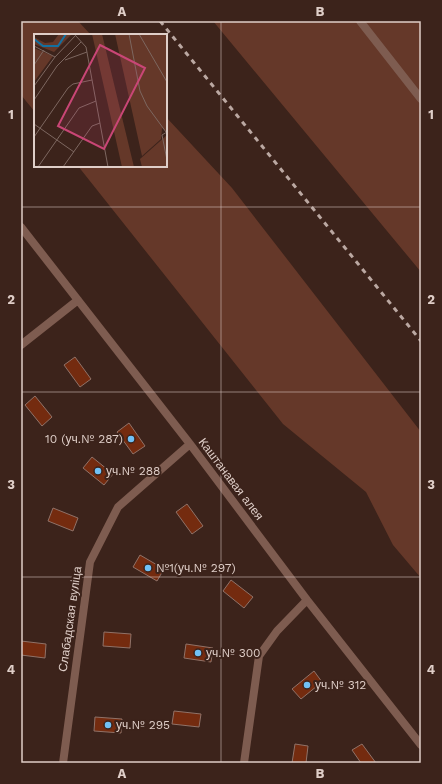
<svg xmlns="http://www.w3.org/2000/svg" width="442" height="784" viewBox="0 0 442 784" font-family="'Work Sans',sans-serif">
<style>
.green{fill:#653829}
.building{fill:#742b0f;stroke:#907268}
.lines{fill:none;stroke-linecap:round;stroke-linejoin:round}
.lane{stroke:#7e5c50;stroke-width:8}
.street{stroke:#7e5c50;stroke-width:8}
.rail{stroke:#bba8a2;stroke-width:3;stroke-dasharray:5 5;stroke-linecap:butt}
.grid{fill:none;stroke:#dfcec8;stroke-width:1;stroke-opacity:0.55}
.poi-dot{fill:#71c1f5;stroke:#3c231b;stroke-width:1.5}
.labels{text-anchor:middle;stroke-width:4;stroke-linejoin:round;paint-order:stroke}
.poi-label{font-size:12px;fill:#dfcec8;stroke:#3c231b;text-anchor:start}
.street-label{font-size:12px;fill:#dfcec8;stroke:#3c231b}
.inset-river{fill:none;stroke:#1370a0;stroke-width:2}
.inset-road{fill:none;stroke:#7d6760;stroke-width:1}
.view{fill:#c94676;fill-opacity:0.15;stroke:#c94676;stroke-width:2}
.inset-edge{fill:none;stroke:#dfcec8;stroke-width:2}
.neatline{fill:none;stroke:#dfcec8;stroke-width:1.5}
.grid-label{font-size:13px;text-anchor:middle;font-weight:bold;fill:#dfcec8}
</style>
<rect width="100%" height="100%" fill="#3c231b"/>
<path class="green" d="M 21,21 L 78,21 L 91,35 L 35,35 L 35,112 L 21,95 Z
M 213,21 L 421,21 L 421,272 Z
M 166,117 L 232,188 L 421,432 L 421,578 L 393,545 L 366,492 L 283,424 L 78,166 L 166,166 Z"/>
<path class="building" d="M 75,357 L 91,379 L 80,387 L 64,365 Z
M 35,396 L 52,417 L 42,426 L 25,405 Z
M 129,423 L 145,446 L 133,454 L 117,432 Z
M 92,457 L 113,474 L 104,485 L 83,468 Z
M 187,504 L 203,526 L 192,534 L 176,512 Z
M 53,508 L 78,518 L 73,531 L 48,521 Z
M 140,555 L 164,569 L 157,581 L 133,567 Z
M 231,580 L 253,597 L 244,608 L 223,591 Z
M 104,632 L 131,634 L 130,648 L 103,646 Z
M 21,641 L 46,644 L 45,658 L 21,655 Z
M 186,644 L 213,648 L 211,662 L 184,658 Z
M 314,671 L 322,682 L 301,699 L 292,689 Z
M 174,711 L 201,714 L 199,727 L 172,724 Z
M 95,717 L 122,719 L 121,733 L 94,731 Z
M 295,744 L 308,746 L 306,763 L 292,763 Z
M 362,744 L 376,763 L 361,763 L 352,750 Z"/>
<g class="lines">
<path class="lane" d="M 360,21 L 421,99"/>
<path class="street" d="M 21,227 L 190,444 L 307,600 L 421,745
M 21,345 L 78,300
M 63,763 L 90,562 L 118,507 L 190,444
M 244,763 L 259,656 L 277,631 L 307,600"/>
<path class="rail" d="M 160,21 L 421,341"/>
</g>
<path class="grid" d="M 221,21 L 221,763M 21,207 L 421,207M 21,392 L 421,392M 21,577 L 421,577"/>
<g class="poi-dot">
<circle cx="131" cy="439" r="4"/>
<circle cx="98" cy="471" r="4"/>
<circle cx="148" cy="568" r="4"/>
<circle cx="198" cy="653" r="4"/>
<circle cx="307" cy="685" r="4"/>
<circle cx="108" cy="725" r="4"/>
</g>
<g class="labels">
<g class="poi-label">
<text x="123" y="443" text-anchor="end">10 (уч.№ 287)</text>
<text x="106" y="475">уч.№ 288</text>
<text x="156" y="572">№1(уч.№ 297)</text>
<text x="206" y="657">уч.№ 300</text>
<text x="315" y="689">уч.№ 312</text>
<text x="116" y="729">уч.№ 295</text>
</g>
<g class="street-label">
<text transform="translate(231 479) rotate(53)" y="4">Каштанавая алея</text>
<text transform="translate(70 619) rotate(-82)" y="4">Слабадская вуліца</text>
</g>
</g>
<g transform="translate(34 34)">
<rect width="133" height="133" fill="#3c231b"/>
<path d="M 25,0 L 38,0 L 20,18 L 0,10 L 0,3 L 11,9 L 19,8 ZM 58,0 L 68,0 L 100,133 L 88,133 ZM 81,0 L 133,0 L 133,98 L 128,94 L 127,105 L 108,122 ZM 0,14 L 19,22 L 0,48 ZM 133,101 L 133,133 L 108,133 L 106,125 Z" fill="#653829"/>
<path class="inset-river" d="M 0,5 L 9,12 L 24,12 L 32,0"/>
<path class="inset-road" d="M 95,0 L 106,57 L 113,72 L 132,98M 105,0 L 133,48M 42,2 L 52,13 L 74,133M 0,12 L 21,23M 31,26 L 53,18M 0,31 L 10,16M 0,52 L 21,23 L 43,0M 0,66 L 23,32 L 47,8M 0,90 L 40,118M 133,98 L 128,101 L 133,126M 0,103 L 34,54 L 39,50 L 58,46M 4,133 L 45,74 L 62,67M 29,133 L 58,92 L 66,89"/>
<path class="view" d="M 66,11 L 111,34 L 70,115 L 24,92 Z"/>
<rect width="133" height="133" class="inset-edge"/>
</g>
<rect width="442" height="784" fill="none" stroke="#3c231b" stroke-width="44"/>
<rect x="22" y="22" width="398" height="740" class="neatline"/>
<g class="grid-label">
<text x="122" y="16">A</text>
<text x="320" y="16">B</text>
<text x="11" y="119">1</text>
<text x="431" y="119">1</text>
<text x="11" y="304">2</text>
<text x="431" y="304">2</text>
<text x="11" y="489">3</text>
<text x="431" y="489">3</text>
<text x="11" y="674">4</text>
<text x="431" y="674">4</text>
<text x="122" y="778">A</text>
<text x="320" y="778">B</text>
</g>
</svg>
